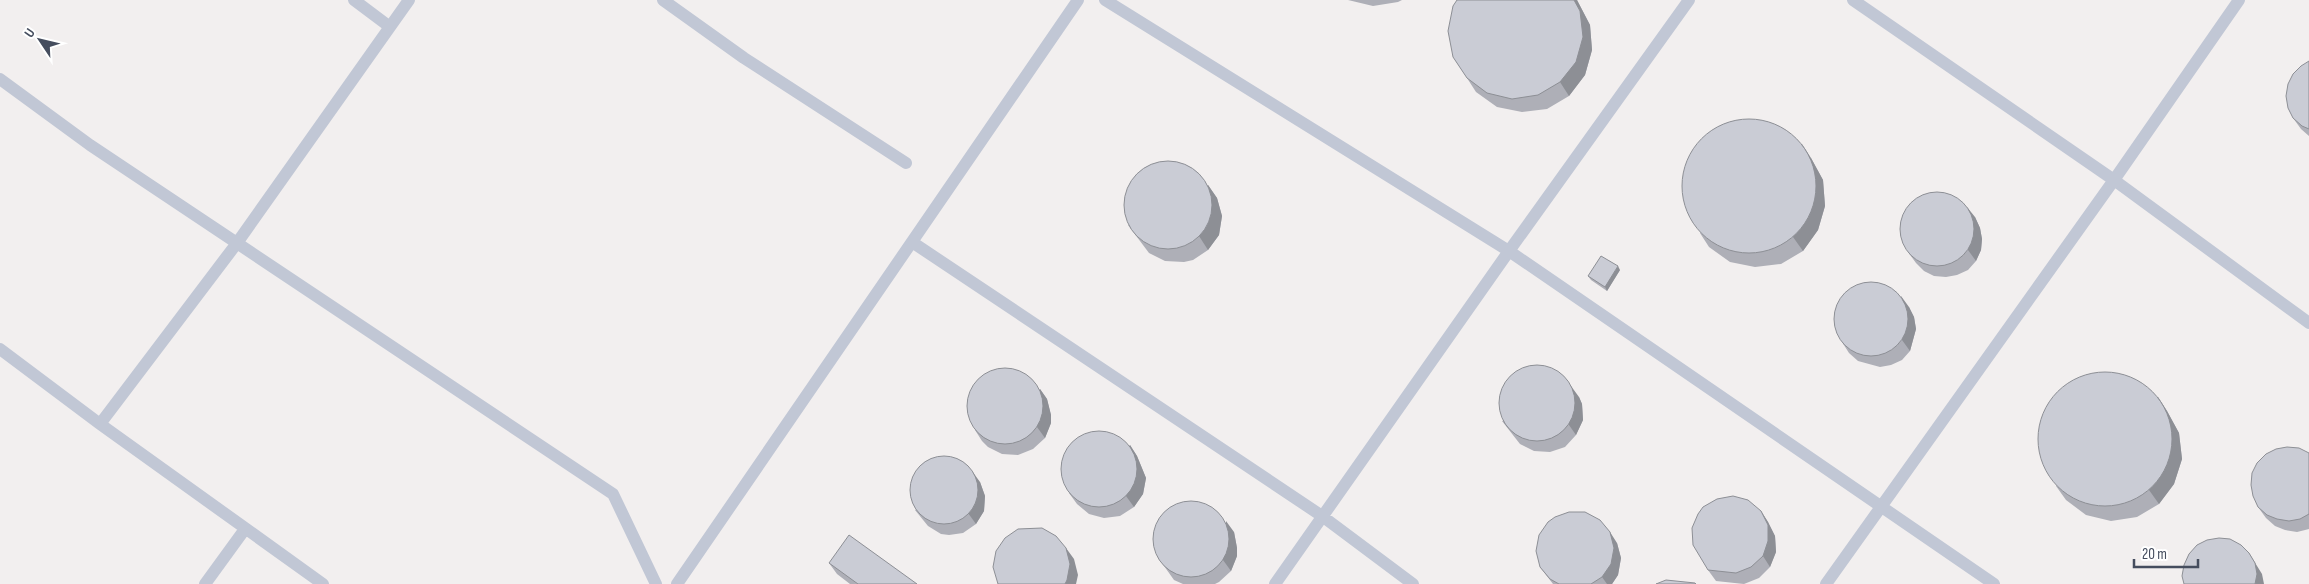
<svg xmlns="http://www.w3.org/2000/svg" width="2309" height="584" viewBox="0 0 2309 584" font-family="'Sofia Sans Condensed',sans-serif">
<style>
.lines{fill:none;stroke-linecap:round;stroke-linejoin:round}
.lane{stroke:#c1c7d5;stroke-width:12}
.wall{fill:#aeafb7}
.shaded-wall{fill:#8d8f95}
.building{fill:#caccd5;stroke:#8d8f95}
</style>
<rect width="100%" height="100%" fill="#f2efef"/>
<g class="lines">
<path class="lane" d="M 354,0 L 390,27
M 663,0 L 744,58 L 906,163
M 1105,0 L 1509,251 L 1994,584
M 1853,0 L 2114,180 L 2309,323
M 0,79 L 90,145 L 613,494 L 656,584
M 912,242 L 1322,516 L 1413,584
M 0,349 L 100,424 L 323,584
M 100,424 L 237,243 L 409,0
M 205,584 L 245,529
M 677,584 L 1078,0
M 1275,584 L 1509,251 L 1689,0
M 1826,584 L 2114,180 L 2239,0"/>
</g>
<path class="wall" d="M 1348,0 L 1402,0 L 1398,2 L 1373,6 Z
M 1457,0 L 1577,0 L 1590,25 L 1592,50 L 1585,75 L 1569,96 L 1547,109 L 1522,112 L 1497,107 L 1476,92 L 1467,78 Z
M 2309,61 L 2309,136 L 2301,129 L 2293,118 Z
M 1811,158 L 1823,180 L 1825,206 L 1818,230 L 1803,251 L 1781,264 L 1755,267 L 1730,262 L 1709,247 L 1700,233 Z
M 1208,185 L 1217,198 L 1222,216 L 1219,235 L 1208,250 L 1193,260 L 1184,262 L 1165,261 L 1149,253 L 1128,225 Z
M 1975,217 L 1980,228 L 1982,239 L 1981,250 L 1976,261 L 1968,270 L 1957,275 L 1946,277 L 1934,276 L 1924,271 L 1916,263 L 1908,252 Z
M 1620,270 L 1607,291 L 1591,280 L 1588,276 Z
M 1909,307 L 1914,317 L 1916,329 L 1910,351 L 1902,360 L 1891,365 L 1880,367 L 1858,361 L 1849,353 L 1842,342 Z
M 1040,389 L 1047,399 L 1051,415 L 1051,423 L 1045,438 L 1033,449 L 1018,455 L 1002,454 L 988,447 L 982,441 L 975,430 Z
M 1579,397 L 1582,404 L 1583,420 L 1576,435 L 1565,447 L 1550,452 L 1534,451 L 1520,444 L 1502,421 Z
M 2158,397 L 2167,411 L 2179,433 L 2182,459 L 2174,484 L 2159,504 L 2137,517 L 2111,521 L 2086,515 L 2066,500 L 2056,486 Z
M 1130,445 L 1137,456 L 1146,478 L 1143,494 L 1134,507 L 1120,516 L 1104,518 L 1089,514 L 1077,504 L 1069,493 Z
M 2309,453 L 2309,529 L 2297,532 L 2285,530 L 2275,526 L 2266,518 L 2258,507 Z
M 980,482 L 985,496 L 984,511 L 976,524 L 963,533 L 949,535 L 941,534 L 928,526 L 915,510 Z
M 1761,511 L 1768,522 L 1775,536 L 1776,552 L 1770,567 L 1759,578 L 1744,584 L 1716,581 L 1708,570 Z
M 1234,532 L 1237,548 L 1237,556 L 1231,571 L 1219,582 L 1215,584 L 1183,584 L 1174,580 L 1157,556 Z
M 1617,543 L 1621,558 L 1618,575 L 1612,584 L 1553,584 L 1540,567 Z
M 829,563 L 917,584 L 850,584 L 837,574 Z"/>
<path class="shaded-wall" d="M 1574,0 L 1577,0 L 1578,2 L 1590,25 L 1592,50 L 1585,75 L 1569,96 L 1560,82 Z
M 1802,144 L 1811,158 L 1823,180 L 1825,206 L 1818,230 L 1803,251 L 1793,237 Z
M 1208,185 L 1217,198 L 1222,216 L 1219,235 L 1208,250 L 1199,236 Z
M 1967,207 L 1975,217 L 1980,228 L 1982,239 L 1981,250 L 1976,261 L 1968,250 Z
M 1618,266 L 1620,270 L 1607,291 L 1605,287 Z
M 1901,296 L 1909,307 L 1914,317 L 1916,329 L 1910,351 L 1902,340 Z
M 1571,386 L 1579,397 L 1582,404 L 1583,420 L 1576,435 L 1569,425 Z
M 1040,389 L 1047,399 L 1051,415 L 1051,423 L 1045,438 L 1037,427 Z
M 2158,397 L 2167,411 L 2179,433 L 2182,459 L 2174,484 L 2159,504 L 2149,490 Z
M 1130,445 L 1137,456 L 1146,478 L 1143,494 L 1134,507 L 1126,496 Z
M 972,471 L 980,482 L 985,496 L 984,511 L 976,524 L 968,513 Z
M 1761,511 L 1768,522 L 1775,536 L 1776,552 L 1770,567 L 1763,556 Z
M 1226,521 L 1234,532 L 1237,548 L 1237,556 L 1231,571 L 1223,560 Z
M 1610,532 L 1617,543 L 1621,558 L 1618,575 L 1612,584 L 1607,584 L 1602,577 Z
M 1066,548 L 1074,559 L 1078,575 L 1076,584 L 1065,584 Z
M 2249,553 L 2262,574 L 2264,584 L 2255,584 Z"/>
<path class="building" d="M 1457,0 L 1574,0 L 1580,11 L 1583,37 L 1576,62 L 1560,82 L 1538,95 L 1512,99 L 1487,93 L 1467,78 L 1453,57 L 1448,31 L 1453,6 Z
M 2309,61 L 2309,129 L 2302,126 L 2293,118 L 2288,108 L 2286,96 L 2288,84 L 2293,74 L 2301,66 Z
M1682 186a67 67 0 1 1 134 0a67 67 0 1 1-134 0Z
M1124 205a44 44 0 1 1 88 0a44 44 0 1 1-88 0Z
M1900 229a37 37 0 1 1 74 0a37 37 0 1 1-74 0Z
M 1601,256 L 1618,266 L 1605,287 L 1588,276 Z
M1834 319a37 37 0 1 1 74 0a37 37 0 1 1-74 0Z
M1499 403a38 38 0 1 1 76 0a38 38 0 1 1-76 0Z
M967 406a38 38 0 1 1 76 0a38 38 0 1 1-76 0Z
M2038 439a67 67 0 1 1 134 0a67 67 0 1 1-134 0Z
M1061 469a38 38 0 1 1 76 0a38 38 0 1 1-76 0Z
M 2287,447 L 2299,448 L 2309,453 L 2309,514 L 2300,519 L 2289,521 L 2277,519 L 2267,515 L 2258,507 L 2253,496 L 2251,485 L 2252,473 L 2257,463 L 2266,454 L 2276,449 Z
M910 490a34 34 0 1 1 68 0a34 34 0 1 1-68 0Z
M 1733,496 L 1748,500 L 1761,511 L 1768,525 L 1768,541 L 1763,556 L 1751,567 L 1736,573 L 1708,570 L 1693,545 L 1692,528 L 1698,514 L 1703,507 L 1717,499 Z
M1153 539a38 38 0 1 1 76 0a38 38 0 1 1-76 0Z
M 1569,512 L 1585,512 L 1600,520 L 1610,532 L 1614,548 L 1611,564 L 1602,577 L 1591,584 L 1559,584 L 1550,579 L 1540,567 L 1536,551 L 1539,535 L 1548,522 L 1555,517 Z
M 1042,528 L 1056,536 L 1066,548 L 1070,564 L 1067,580 L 1065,584 L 998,584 L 993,567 L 996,551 L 1005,538 L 1018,529 Z
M 849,535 L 917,584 L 858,584 L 829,563 Z
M 2219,538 L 2230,539 L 2241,545 L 2249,553 L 2255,563 L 2257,574 L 2255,584 L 2184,584 L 2182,576 L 2184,565 L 2189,554 L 2197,545 L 2207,540 Z
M 1666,580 L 1695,583 L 1696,584 L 1656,584 Z"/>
<g transform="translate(40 40) rotate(305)" stroke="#ffffff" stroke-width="4" paint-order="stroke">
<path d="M0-4L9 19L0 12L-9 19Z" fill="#454d5e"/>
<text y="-8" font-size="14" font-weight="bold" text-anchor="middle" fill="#454d5e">U</text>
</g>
<path d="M2134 559v8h64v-8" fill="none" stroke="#454d5e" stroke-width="2.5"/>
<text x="2142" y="559" font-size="15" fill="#454d5e" stroke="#ffffff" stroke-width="4" paint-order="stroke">20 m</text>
</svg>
